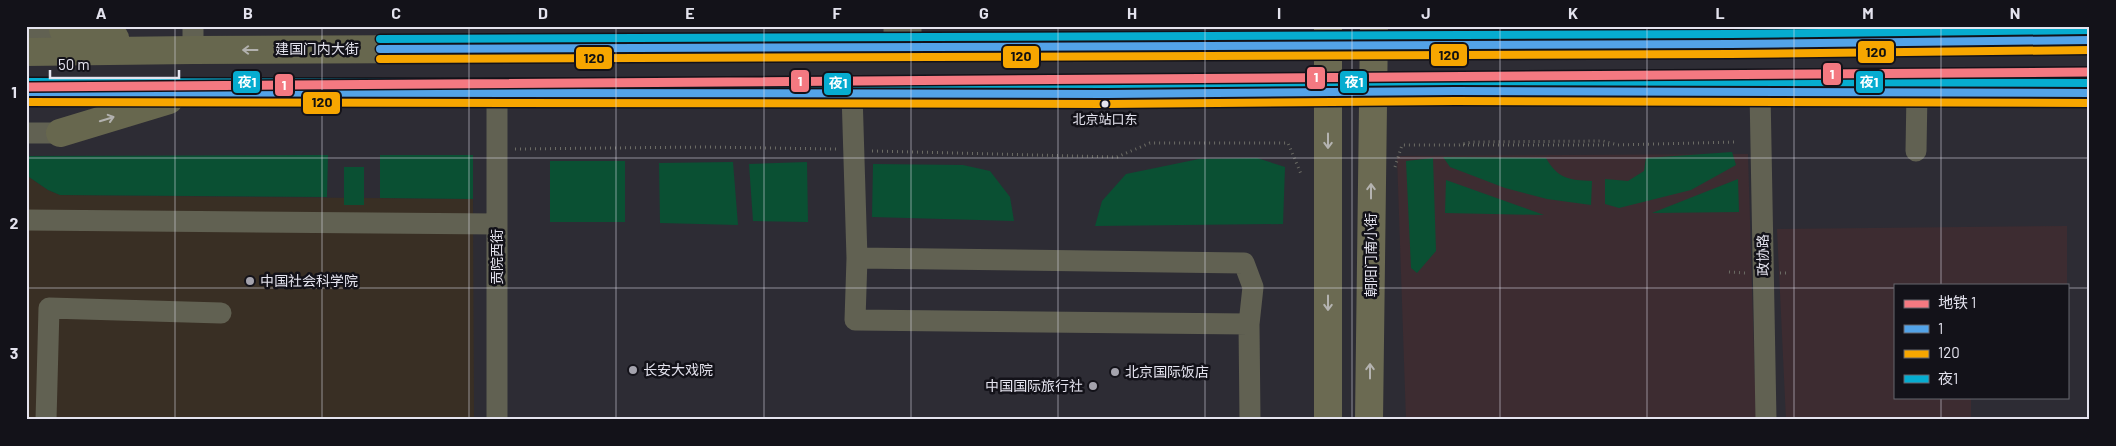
<svg xmlns="http://www.w3.org/2000/svg" width="2116" height="446" viewBox="0 0 2116 446" font-family="Barlow,'Noto Sans SC',sans-serif">
<style>
.commercial{fill:#3d2c31}
.education{fill:#392f24}
.green{fill:#0a5033}
.lines{fill:none;stroke-linecap:round;stroke-linejoin:round}
.path{stroke:#6b6b64;stroke-width:3;stroke-dasharray:1 4;stroke-linecap:butt}
.minor{stroke:#616152;stroke-width:21}
.major{stroke:#6b6a52;stroke-width:28}
.highway{stroke:#67674e;stroke-width:28}
.bus-1-casing{stroke:#131219;stroke-width:11}
.bus-2-casing{stroke:#131219;stroke-width:11}
.bus-3-casing{stroke:#131219;stroke-width:11}
.bus-1{stroke:#53a3e8;stroke-width:8}
.bus-2{stroke:#f7a600;stroke-width:8}
.bus-3{stroke:#06acd0;stroke-width:8}
.metro-1-casing{stroke:#131219;stroke-width:12}
.metro-1{stroke:#f47981;stroke-width:9}
.oneway{stroke:#b2b1ae}
.oneway2{stroke:#b4b3b0}
.grid{fill:none;stroke:#e4e3ee;stroke-width:1;stroke-opacity:0.55}
.bus-dot{fill:#e4e3ee;stroke:#131219;stroke-width:2}
.poi-dot{fill:#a4a3ad;stroke:#131219;stroke-width:2}
.labels{text-anchor:middle;stroke-width:5;stroke-linejoin:round;paint-order:stroke}
.bus-label{font-size:13px;fill:#e4e3ee;stroke:#131219}
.street-label{font-size:14px;fill:#e4e3ee;stroke:#131219}
.poi-label{font-size:14px;fill:#e4e3ee;stroke:#131219;text-anchor:start}
.line-badge{stroke:#131219;stroke-width:2}
.badge-label{font-size:14px;text-anchor:middle;font-weight:bold;fill:#fff}
.pale-badge-label{font-size:14px;text-anchor:middle;font-weight:bold;fill:#111}
.neatline{fill:none;stroke:#e4e3ee;stroke-width:2}
.grid-label{font-size:16px;text-anchor:middle;font-weight:bold;fill:#e4e3ee}
</style>
<rect width="100%" height="100%" fill="#2d2c34"/>
<path class="commercial" d="M 1748,154 L 1756,420 L 1406,420 L 1397,156 Z
M 2067,226 L 2067,285 L 1895,285 L 1895,397 L 1971,397 L 1971,420 L 1786,420 L 1777,229 Z"/>
<path class="education" d="M 26,175 L 48,190 L 60,195 L 473,199 L 474,420 L 26,420 Z"/>
<path class="green" d="M 1732,152 L 1736,165 L 1691,190 L 1619,208 L 1605,204 L 1605,179 L 1628,181 L 1644,171 L 1646,158 Z
M 328,155 L 327,197 L 60,195 L 48,190 L 26,175 L 26,156 Z
M 380,155 L 473,155 L 473,199 L 380,198 Z
M 1443,157 L 1546,158 C 1558,179 1569,180 1592,181 L 1591,205 L 1547,199 L 1505,188 L 1450,167 Z
M 1257,158 L 1285,167 L 1283,224 L 1095,226 L 1102,201 L 1126,174 L 1199,159 Z
M 1433,158 L 1436,251 L 1417,273 L 1411,268 L 1406,161 Z
M 550,161 L 625,161 L 625,222 L 550,222 Z
M 733,162 L 738,225 L 660,223 L 659,163 Z
M 807,162 L 808,222 L 753,221 L 749,164 Z
M 873,164 L 963,165 L 990,171 L 1010,197 L 1014,221 L 872,217 Z
M 344,167 L 364,167 L 364,205 L 344,205 Z
M 1738,179 L 1739,212 L 1652,213 Z
M 1446,180 L 1544,215 L 1445,213 Z"/>
<g class="lines">
<path class="path" d="M 1463,145 L 1612,145
M 515,149 L 704,147 L 836,149
M 872,151 L 1117,157 L 1150,143 L 1288,143 L 1301,174
M 1395,167 L 1402,145 L 1459,145 L 1471,142 L 1603,141 L 1618,145 L 1734,142
M 1729,272 L 1746,273
M 1780,273 L 1789,273"/>
<path class="minor" d="M 193,26 L 193,50
M 911,26 L 911,48
M 26,30 L 63,30
M 894,48 L 894,26
M 1760,91 L 1766,420
M 852,93 L 857,258
M 497,94 L 497,420
M 26,133 L 60,133
M 1916,151 L 1917,92
M 26,220 L 497,224
M 1249,324 L 855,320 L 857,258 L 1244,263 L 1253,287 L 1249,324 L 1250,420
M 46,420 L 49,308 L 221,313"/>
<path class="major" d="M 1328,420 L 1328,26
M 1369,420 L 1374,26"/>
<path class="highway" d="M 63,30 L 115,38
M 26,52 L 193,50 L 1296,46 L 2090,40
M 26,92 L 1106,94 L 1455,91 L 2090,93
M 60,133 L 169,100"/>
<g class="bus-1-casing">
<path id="bus-1" d="M 380,49 L 1731,44 L 2090,40
M 26,92 L 1106,94 L 1455,91 L 2090,93"/>
</g>
<g class="bus-2-casing">
<path id="bus-2" d="M 380,59 L 1731,54 L 2090,50
M 26,102 L 1106,104 L 1455,101 L 2090,103"/>
</g>
<g class="bus-3-casing">
<path id="bus-3" d="M 380,39 L 1731,34 L 2090,30
M 26,82 L 1106,84 L 1455,81 L 2090,83"/>
</g>
<use href="#bus-1" class="bus-1"/>
<use href="#bus-2" class="bus-2"/>
<use href="#bus-3" class="bus-3"/>
<g class="metro-1-casing">
<path id="metro-1" d="M 26,87 L 2090,72"/>
</g>
<use href="#metro-1" class="metro-1"/>
</g>
<defs><path id="oneway-shaft" d="M-6 0H5M1.5-3L5.5 0L1.5 3" fill="none" stroke-width="1.6" stroke-linecap="round" stroke-linejoin="round" transform="scale(1.25)"/></defs>
<g class="oneway">
<use href="#oneway-shaft" transform="translate(250 50) rotate(180)"/>
<use href="#oneway-shaft" transform="translate(107 119) rotate(-17)"/>
</g>
<g class="oneway2">
<use href="#oneway-shaft" transform="translate(1328 141) rotate(90)"/>
<use href="#oneway-shaft" transform="translate(1371 191) rotate(-90)"/>
<use href="#oneway-shaft" transform="translate(1328 303) rotate(90)"/>
<use href="#oneway-shaft" transform="translate(1370 371) rotate(-90)"/>
</g>
<path class="grid" d="M 175,26 L 175,420M 322,26 L 322,420M 469,26 L 469,420M 616,26 L 616,420M 764,26 L 764,420M 911,26 L 911,420M 1058,26 L 1058,420M 1205,26 L 1205,420M 1352,26 L 1352,420M 1500,26 L 1500,420M 1647,26 L 1647,420M 1794,26 L 1794,420M 1941,26 L 1941,285M 26,158 L 2090,158M 26,288 L 1895,288M 2067,288 L 2090,288M 1941,397 L 1941,420"/>
<circle class="bus-dot" cx="1105" cy="104" r="4.5"/>
<g class="poi-dot">
<circle cx="250" cy="281" r="5"/>
<circle cx="633" cy="370" r="5"/>
<circle cx="1115" cy="372" r="5"/>
<circle cx="1093" cy="386" r="5"/>
</g>
<g class="labels">
<g class="bus-label">
<text x="1105" y="124">北京站口东</text>
</g>
<g class="street-label">
<text x="317" y="54">建国门内大街</text>
<text transform="translate(1371 255) rotate(-90)" y="5">朝阳门南小街</text>
<text transform="translate(1763 255) rotate(-91)" y="5">政协路</text>
<text transform="translate(497 257) rotate(-90)" y="5">贡院西街</text>
</g>
<g class="poi-label">
<text x="260" y="286">中国社会科学院</text>
<text x="643" y="375">长安大戏院</text>
<text x="1125" y="377">北京国际饭店</text>
<text x="1083" y="391" text-anchor="end">中国国际旅行社</text>
</g>
</g>
<g class="line-badge">
<rect x="1857" y="40" width="38" height="24" rx="5" fill="#f7a600"/>
<rect x="1430" y="43" width="38" height="24" rx="5" fill="#f7a600"/>
<rect x="1002" y="45" width="38" height="24" rx="5" fill="#f7a600"/>
<rect x="575" y="46" width="38" height="24" rx="5" fill="#f7a600"/>
<rect x="1822" y="62" width="20" height="24" rx="5" fill="#f47981"/>
<rect x="1306" y="66" width="20" height="24" rx="5" fill="#f47981"/>
<rect x="790" y="69" width="20" height="24" rx="5" fill="#f47981"/>
<rect x="1339" y="70" width="29" height="24" rx="5" fill="#06acd0"/>
<rect x="1855" y="70" width="29" height="24" rx="5" fill="#06acd0"/>
<rect x="232" y="70" width="29" height="24" rx="5" fill="#06acd0"/>
<rect x="823" y="72" width="29" height="24" rx="5" fill="#06acd0"/>
<rect x="274" y="73" width="20" height="24" rx="5" fill="#f47981"/>
<rect x="302" y="91" width="39" height="24" rx="5" fill="#f7a600"/>
</g>
<g class="badge-label">
<text x="1832" y="79">1</text>
<text x="1316" y="82">1</text>
<text x="800" y="86">1</text>
<text x="1354" y="87">夜1</text>
<text x="1869" y="87">夜1</text>
<text x="247" y="87">夜1</text>
<text x="838" y="88">夜1</text>
<text x="284" y="90">1</text>
</g>
<g class="pale-badge-label">
<text x="1876" y="57">120</text>
<text x="1449" y="60">120</text>
<text x="1021" y="61">120</text>
<text x="594" y="63">120</text>
<text x="322" y="107">120</text>
</g>
<rect width="2116" height="446" fill="none" stroke="#131219" stroke-width="55"/>
<rect x="1894" y="284" width="175" height="115" fill="#131219" stroke="#67666e"/>
<rect x="1904" y="300" width="25" height="8" fill="#f47981" stroke="#67666e"/>
<text x="1938" y="308" font-size="15" fill="#e4e3ee">地铁 1</text>
<rect x="1904" y="325" width="25" height="8" fill="#53a3e8" stroke="#67666e"/>
<text x="1938" y="334" font-size="15" fill="#e4e3ee">1</text>
<rect x="1904" y="350" width="25" height="8" fill="#f7a600" stroke="#67666e"/>
<text x="1938" y="358" font-size="15" fill="#e4e3ee">120</text>
<rect x="1904" y="375" width="25" height="8" fill="#06acd0" stroke="#67666e"/>
<text x="1938" y="384" font-size="15" fill="#e4e3ee">夜1</text>
<path d="M50 70v8h129v-8" fill="none" stroke="#e4e3ee" stroke-width="2.5"/>
<text x="58" y="70" font-size="15" fill="#e4e3ee" stroke="#131219" stroke-width="4" paint-order="stroke">50 m</text>
<rect x="28" y="28" width="2060" height="390" class="neatline"/>
<g class="grid-label">
<text x="101" y="19">A</text>
<text x="248" y="19">B</text>
<text x="396" y="19">C</text>
<text x="543" y="19">D</text>
<text x="690" y="19">E</text>
<text x="837" y="19">F</text>
<text x="984" y="19">G</text>
<text x="1132" y="19">H</text>
<text x="1279" y="19">I</text>
<text x="1426" y="19">J</text>
<text x="1573" y="19">K</text>
<text x="1720" y="19">L</text>
<text x="1868" y="19">M</text>
<text x="2015" y="19">N</text>
<text x="14" y="98">1</text>
<text x="14" y="229">2</text>
<text x="14" y="359">3</text>
</g>
</svg>
